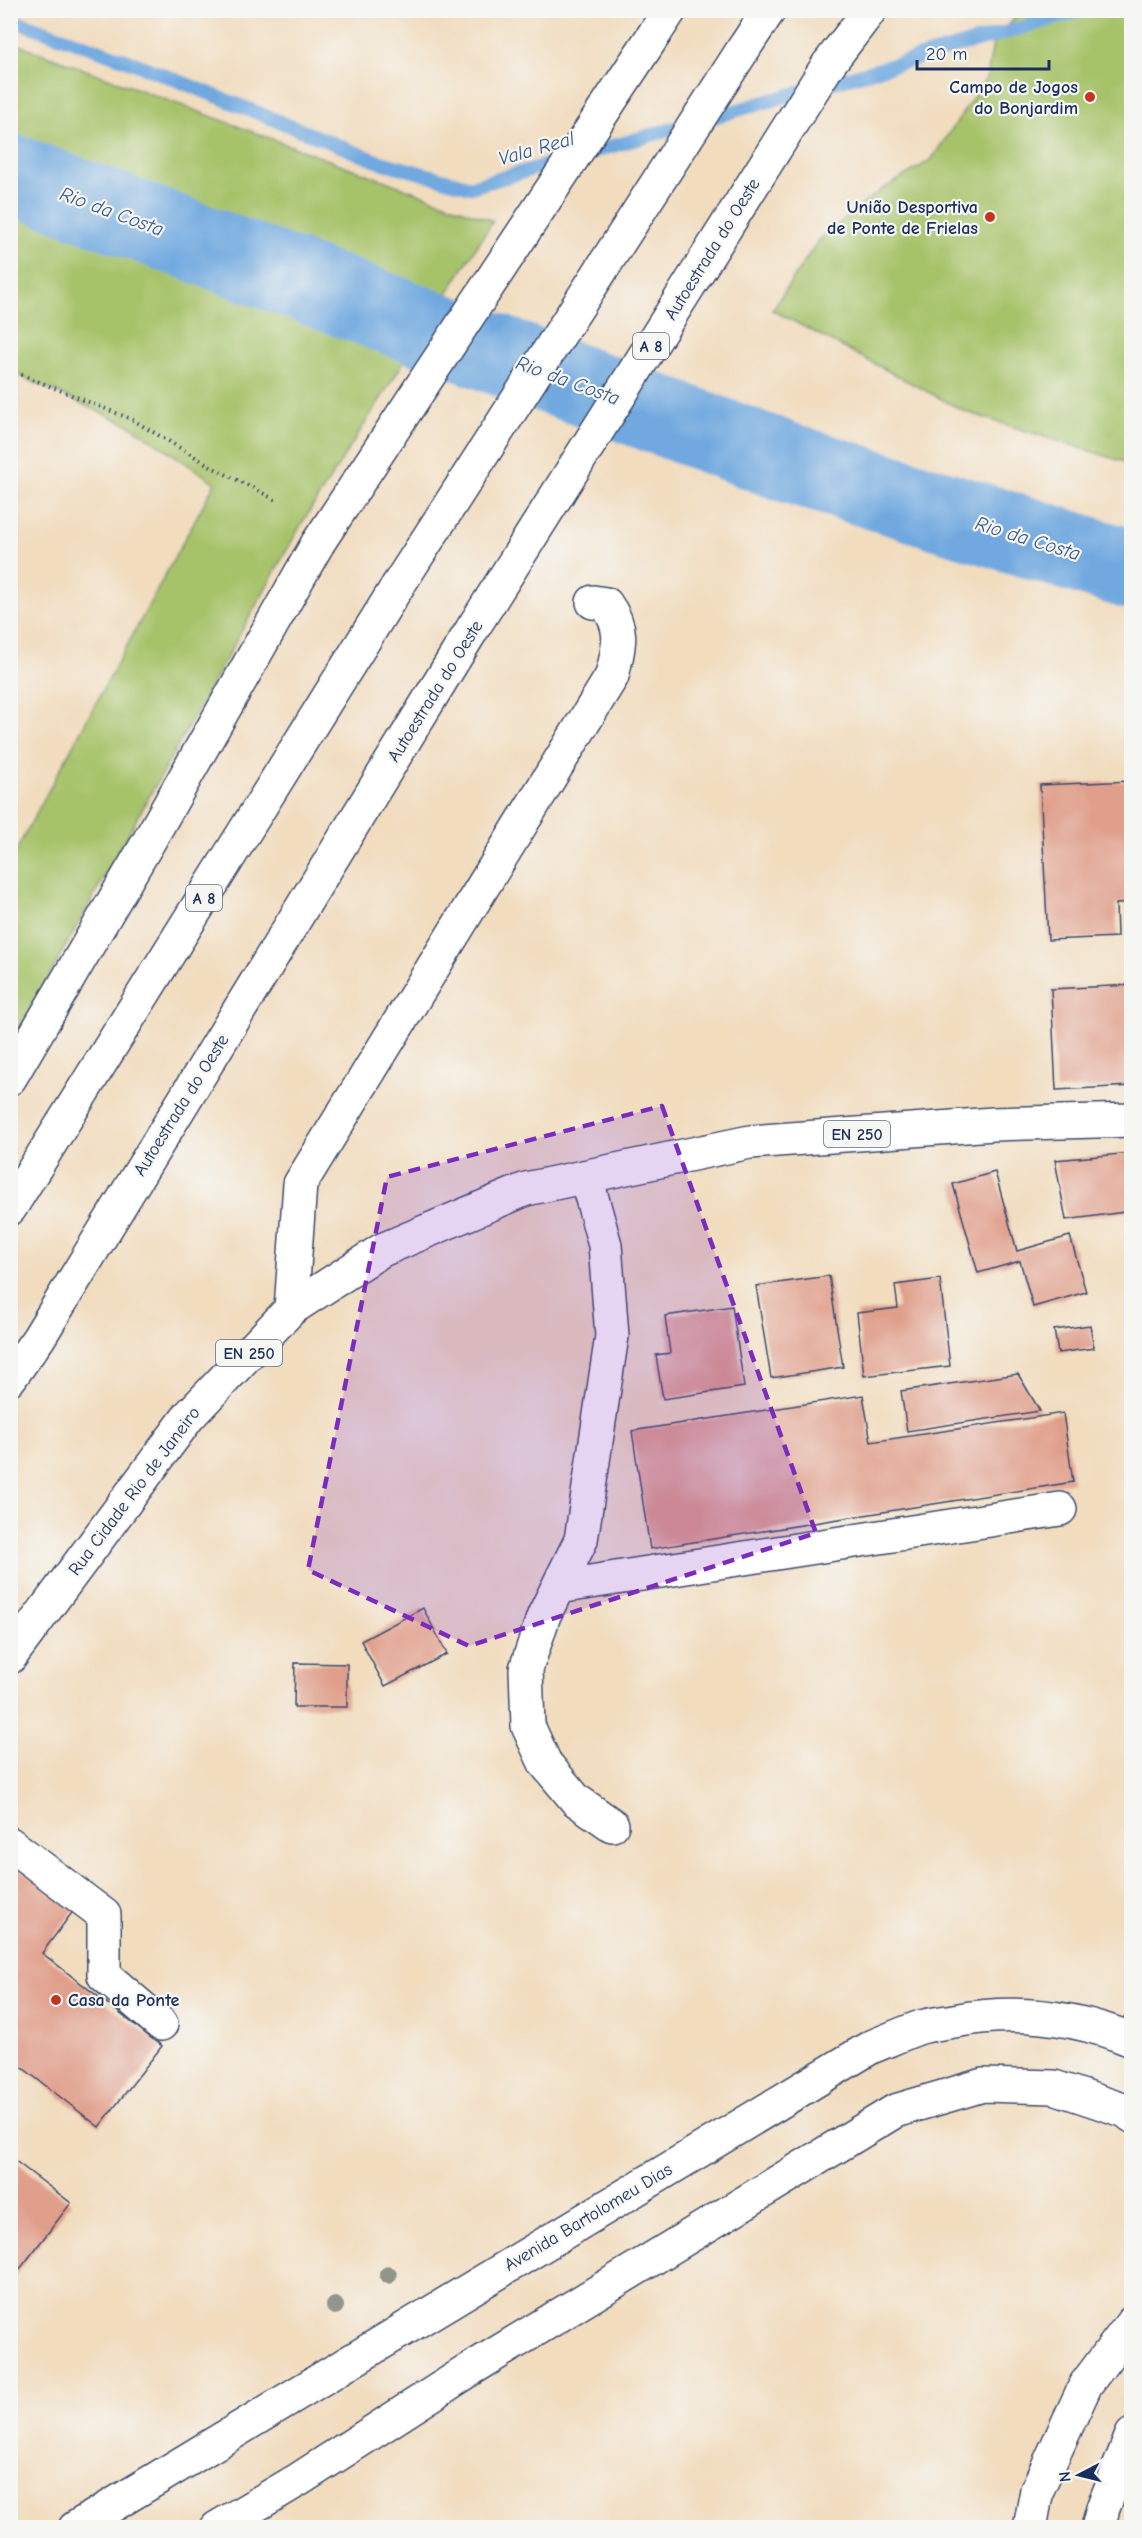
<svg xmlns="http://www.w3.org/2000/svg" width="1142" height="2538" viewBox="0 0 1142 2538" font-family="'Comic Neue',sans-serif">
<style>
.green{fill:#a7c36a;stroke:#617964;stroke-width:1.5}
.lines{fill:none;stroke-linecap:round;stroke-linejoin:round}
.stream{stroke:#70a8df;stroke-width:14}
.river{stroke:#70a8df;stroke-width:80}
.building{fill:#e09f8b}
.minor-casing{stroke:#3b496c;stroke-width:36}
.major-casing{stroke:#3b496c;stroke-width:36}
.highway-casing{stroke:#3b496c;stroke-width:36}
.path{stroke:#3b496c;stroke-width:4;stroke-dasharray:1.5 4.5;stroke-linecap:butt}
.minor{stroke:#fff;stroke-width:33}
.major{stroke:#fff;stroke-width:33}
.highway{stroke:#fff;stroke-width:33}
.highway-bridge-casing{stroke:#3b496c;stroke-width:36;stroke-linecap:butt}
.highway-bridge{stroke:#fff;stroke-width:33}
.tree{fill:#92958b}
.marked{fill:#7b2cbf;fill-opacity:0.2;stroke:#7b2cbf;stroke-width:4.5;stroke-dasharray:12 8;stroke-linejoin:round}
.poi-dot{fill:#c8321e;stroke:#f6f6f2;stroke-width:2}
.labels{text-anchor:middle;stroke-width:4.5;stroke-linejoin:round;paint-order:stroke}
.shield{fill:#f6f6f2;stroke:#5d6b8a;stroke-width:1.5}
.shield-label{font-size:16px;font-weight:bold;fill:#1b2f5e}
.poi-label{font-size:18px;font-weight:bold;fill:#1b2f5e;stroke:#f6f6f2;text-anchor:end}
.street-label{font-size:18px;fill:#1b2f5e;stroke:#f6f6f2}
.water-label{font-size:20px;font-style:italic;fill:#39598b;stroke:#f6f6f2}
</style>
<rect width="100%" height="100%" fill="#f6f6f2"/>
<filter id="ink" filterUnits="userSpaceOnUse"><feTurbulence type="fractalNoise" baseFrequency=".0167" numOctaves="2"/><feDisplacementMap in="SourceGraphic" scale="12" xChannelSelector="R" yChannelSelector="G"/><feConvolveMatrix kernelMatrix="1 2 1 2 8 2 1 2 1" color-interpolation-filters="sRGB"/></filter>
<filter id="wash" filterUnits="userSpaceOnUse"><feTurbulence type="fractalNoise" baseFrequency=".008" numOctaves="4" result="noise"/><feDisplacementMap in="SourceGraphic" scale="24" xChannelSelector="R" yChannelSelector="G"/><feGaussianBlur stdDeviation="1.35" result="paint"/><feColorMatrix in="noise" values="0 0 0 0 0 0 0 0 0 0 0 0 0 0 0 0 0 1.4 0 .05"/><feComposite in="paint" operator="in"/></filter>
<g filter="url(#wash)">
<rect width="100%" height="100%" fill="#f1dcbe"/>
<path class="green" d="M 1021,11 L 1131,11 L 1131,464 L 966,412 L 772,310 L 818,241 L 878,192 L 931,160 L 987,77 L 993,43 Z
M 11,42 L 493,221 L 302,523 L 11,1044 L 11,860 L 215,483 L 131,426 L 11,372 Z"/>
<g class="lines">
<path class="stream" d="M 10,19 L 129,61 L 377,161 L 471,187 L 1084,10"/>
<path class="river" d="M 10,173 L 786,462 L 1132,570"/>
</g>
<g id="blocks">
<path class="building" d="M 1132,781 L 1132,903 L 1116,904 L 1117,937 L 1048,940 L 1040,785 Z
M 1132,985 L 1132,1086 L 1056,1090 L 1051,989 Z
M 1132,1153 L 1132,1211 L 1066,1220 L 1055,1160 Z
M 995,1172 L 1017,1251 L 1070,1236 L 1086,1292 L 1033,1307 L 1020,1261 L 978,1273 L 953,1184 Z
M 829,1276 L 843,1367 L 771,1378 L 756,1286 Z
M 940,1279 L 950,1366 L 864,1376 L 857,1313 L 898,1308 L 895,1285 Z
M 732,1306 L 744,1387 L 663,1399 L 656,1355 L 670,1353 L 665,1316 Z
M 1090,1325 L 1094,1348 L 1058,1353 L 1054,1330 Z
M 1018,1374 L 1040,1411 L 907,1431 L 901,1391 Z
M 863,1395 L 871,1442 L 1063,1413 L 1073,1482 L 650,1549 L 632,1431 Z
M 423,1608 L 447,1654 L 385,1686 L 361,1641 Z
M 295,1663 L 347,1664 L 347,1707 L 294,1707 Z
M 10,1861 L 74,1910 L 42,1953 L 162,2046 L 99,2127 L 10,2058 Z
M 10,2157 L 71,2203 L 10,2282 Z"/>
</g>
</g>
<g filter="url(#ink)">
<use href="#blocks" fill-opacity="0" stroke="#3b496c" stroke-width="1.5"/>
<g class="lines">
<g class="minor-casing">
<path id="minor" d="M 586,1177 L 605,1245 L 612,1336 L 581,1540 L 544,1615 L 526,1669 L 528,1726 L 545,1763 L 576,1800 L 612,1825
M 291,1309 L 300,1184 L 612,676 C 619,646 625,630 606,604 L 593,602
M 558,1587 L 1060,1509
M 10,1844 L 104,1915 L 104,1975 L 161,2024
M 1030,2528 L 1037,2490 L 1086,2384 L 1132,2323
M 1098,2528 L 1103,2508 L 1132,2435"/>
</g>
<g class="major-casing">
<path id="major" d="M 10,1657 L 189,1416 L 291,1309 L 382,1250 L 526,1189 L 750,1142 L 993,1124 L 1132,1120
M 75,2528 L 871,2047 C 886,2041 902,2034 918,2028 C 929,2024 943,2023 954,2021 C 1016,2009 1074,2016 1132,2040
M 217,2528 L 298,2480 L 471,2369 L 895,2111 L 983,2085 L 1054,2087 L 1126,2111 L 1132,2116"/>
</g>
<g class="highway-casing">
<path id="highway" d="M 655,33 L 670,10
M 744,48 L 769,10
M 828,65 L 870,10
M 10,1078 L 149,841 L 318,543
M 10,1208 L 397,587
M 10,1378 L 38,1339 L 473,628"/>
</g>
<path class="path" d="M 10,370 L 131,419 L 214,468 L 276,500"/>
<use href="#minor" class="minor"/>
<use href="#major" class="major"/>
<use href="#highway" class="highway"/>
<g class="highway-bridge-casing">
<path id="highway-bridge" d="M 318,543 L 655,33
M 397,587 L 744,48
M 473,628 L 828,65"/>
</g>
<use href="#highway-bridge" class="highway-bridge"/>
</g>
<g class="tree">
<circle cx="388" cy="2275" r="9"/>
<circle cx="335" cy="2306" r="9"/>
</g>
</g>
<path class="marked" d="M 662,1106 L 816,1533 L 469,1646 L 308,1570 L 387,1177 Z"/>
<g class="poi-dot">
<circle cx="1090" cy="97" r="6"/>
<circle cx="990" cy="217" r="6"/>
<circle cx="56" cy="2000" r="6"/>
</g>
<g class="labels">
<g class="shield">
<rect x="633" y="333" width="36" height="26" rx="4.5"/>
<rect x="186" y="885" width="36" height="26" rx="4.5"/>
<rect x="824" y="1121" width="66" height="26" rx="4.5"/>
<rect x="216" y="1340" width="66" height="26" rx="4.5"/>
</g>
<g class="shield-label">
<text x="651" y="352">A 8</text>
<text x="204" y="904">A 8</text>
<text x="857" y="1140">EN 250</text>
<text x="249" y="1359">EN 250</text>
</g>
<g class="poi-label">
<text x="1078" y="93">Campo de Jogos<tspan x="1078" dy="21">do Bonjardim</tspan></text>
<text x="978" y="213">União Desportiva<tspan x="978" dy="21">de Ponte de Frielas</tspan></text>
<text x="68" y="2006" text-anchor="start">Casa da Ponte</text>
</g>
<g class="street-label">
<text transform="translate(712 249) rotate(-58)" y="6">Autoestrada do Oeste</text>
<text transform="translate(435 691) rotate(-58)" y="6">Autoestrada do Oeste</text>
<text transform="translate(181 1105) rotate(-58)" y="6">Autoestrada do Oeste</text>
<text transform="translate(134 1491) rotate(-53)" y="6">Rua Cidade Rio de Janeiro</text>
<text transform="translate(588 2217) rotate(-31)" y="6">Avenida Bartolomeu Dias</text>
</g>
<g class="water-label">
<text transform="translate(536 148) rotate(-16)" y="7">Vala Real</text>
<text transform="translate(112 211) rotate(20)" y="7">Rio da Costa</text>
<text transform="translate(568 380) rotate(20)" y="7">Rio da Costa</text>
<text transform="translate(1028 538) rotate(17)" y="7">Rio da Costa</text>
</g>
</g>
<rect width="1142" height="2538" fill="none" stroke="#f6f6f2" stroke-width="36"/>
<g transform="translate(1079 2475) rotate(263)" stroke="#f6f6f2" stroke-width="4.5" paint-order="stroke">
<path d="M0-4.5L10 22L0 15L-10 22Z" fill="#1b2f5e"/>
<text y="-9" font-size="16" font-weight="bold" text-anchor="middle" fill="#1b2f5e">N</text>
</g>
<path d="M917 60v9h132v-9" fill="none" stroke="#1b2f5e" stroke-width="3"/>
<text x="926" y="60" font-size="18" fill="#1b2f5e" stroke="#f6f6f2" stroke-width="4.5" paint-order="stroke">20 m</text>
</svg>
